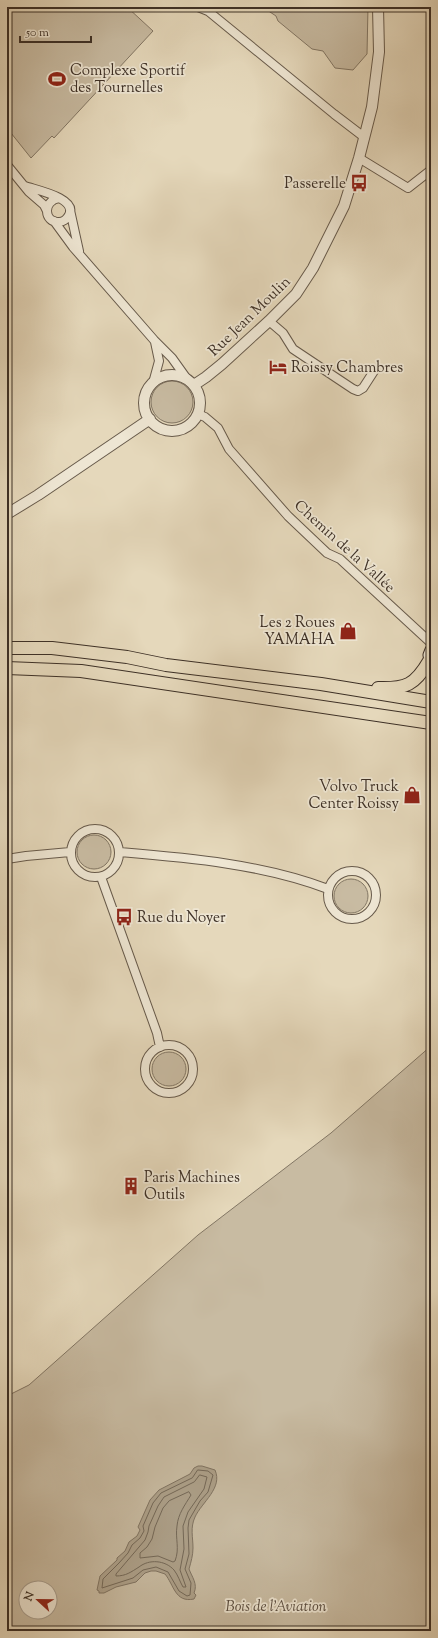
<svg xmlns="http://www.w3.org/2000/svg" width="438" height="1638" viewBox="0 0 438 1638" font-family="'Sorts Mill Goudy',serif">
<style>
.green{fill:#c8bba2;stroke:#827664;fill-rule:evenodd}
.water{fill:#ac9f88;stroke:#807361}
.lines{fill:none;stroke-linecap:round;stroke-linejoin:round}
.shore{stroke:#746857;stroke-width:1}
.minor-casing{stroke:#675a4b;stroke-width:10}
.tertiary-casing{stroke:#675a4b;stroke-width:12}
.secondary-casing{stroke:#3d3026;stroke-width:13}
.primary-casing{stroke:#3d3026;stroke-width:14}
.minor{stroke:#eee6d3;stroke-width:8}
.tertiary{stroke:#eee6d3;stroke-width:10}
.secondary{stroke:#eee6d3;stroke-width:11}
.primary{stroke:#e5d8bb;stroke-width:12}
.labels{text-anchor:middle;stroke-width:3.5;stroke-linejoin:round;paint-order:stroke}
.poi-label{font-size:15px;fill:#3d3026;stroke:#eee6d3;text-anchor:start}
.street-label{font-size:15px;fill:#3d3026;stroke:#eee6d3}
.park-label{font-size:15px;font-style:italic;fill:#594c3f;stroke:#eee6d3}
</style>
<rect width="100%" height="100%" fill="#e5d8bb"/>
<filter id="stains"><feTurbulence type="fractalNoise" baseFrequency=".005" numOctaves="4"/><feColorMatrix values="0 0 0 0 .2 0 0 0 0 .09 0 0 0 0 .02 0 0 0 .5 -.17"/></filter>
<radialGradient id="worn" r=".72"><stop offset=".6" stop-color="#630" stop-opacity="0"/><stop offset="1" stop-color="#630" stop-opacity=".3"/></radialGradient>
<path class="green" d="M 7,7 L 127,7 L 153,31 L 54,138 L 52,136 L 31,158 L 7,128 Z
M 256,7 L 344,7 L 350,11 L 356,7 L 368,7 L 367,54 L 353,70 L 335,68 L 323,51 L 312,49 L 278,21 L 276,16 L 264,8 L 260,11 Z
M151 402a21 21 0 1 1 42 0a21 21 0 1 1-42 0Z
M77 852a17 17 0 1 1 34 0a17 17 0 1 1-34 0Z
M334 896a17 17 0 1 1 34 0a17 17 0 1 1-34 0Z
M 431,1046 L 431,1631 L 7,1631 L 7,1396 L 29,1385 L 198,1235 L 331,1133 ZM 26,1588 L 50,1588 L 50,1612 L 26,1612 Z
M152 1069a17 17 0 1 1 34 0a17 17 0 1 1-34 0Z"/>
<path class="water" d="M 198,1466 L 202,1466 L 215,1470 C 223,1488 202,1502 195,1517 C 190,1528 193,1537 193,1548 C 193,1555 191,1562 189,1569 C 192,1577 198,1584 194,1593 L 196,1595 L 194,1599 C 175,1603 174,1585 165,1574 L 156,1571 L 151,1571 L 145,1573 L 136,1582 L 116,1587 L 104,1593 L 99,1593 L 99,1591 L 97,1590 L 100,1576 L 117,1560 L 117,1558 L 125,1551 L 129,1542 L 137,1536 L 140,1530 L 138,1527 L 150,1500 L 159,1490 L 190,1474 L 194,1468 Z"/>
<g class="lines">
<path class="shore" d="M 198,1470 L 208,1471 L 213,1475 L 208,1492 L 200,1501 L 189,1520 L 188,1528 L 189,1554 L 185,1569 L 191,1583 L 190,1595 L 187,1596 L 179,1591 L 168,1572 L 156,1567 L 143,1570 L 133,1578 L 102,1588 L 103,1579 L 119,1563 L 128,1553 L 132,1545 L 140,1538 L 144,1531 L 143,1526 L 153,1503 L 161,1493 L 192,1478 Z
M 200,1475 L 207,1477 L 204,1489 L 188,1512 L 183,1526 L 184,1549 L 180,1570 L 186,1587 L 183,1587 C 180,1582 178,1575 174,1570 C 165,1560 149,1559 139,1567 C 131,1572 126,1576 116,1576 L 116,1574 L 145,1540 L 148,1532 L 149,1526 L 158,1506 L 164,1497 L 194,1482 Z
M 189,1492 L 191,1495 C 185,1505 178,1514 177,1526 C 175,1539 180,1548 175,1561 L 173,1562 L 158,1556 L 140,1558 L 140,1553 L 147,1547 L 152,1539 L 155,1527 L 163,1508 L 169,1501 Z"/>
<g class="minor-casing">
<path id="minor" d="M 198,7 L 208,11 L 334,114 L 364,137
M 359,158 L 408,188 L 431,170
M 7,165 L 29,192 L 44,205 L 47,211
M 25,186 C 36,190 78,198 69,215 C 67,219 63,222 59,222 C 44,223 42,201 59,198
M 70,210 L 79,251
M 54,221 L 73,247 L 154,340 L 172,358 L 187,379
M 269,321 L 283,333 L 293,349 L 353,389 L 358,391 L 363,388 L 374,371
M 153,383 L 159,361 L 155,342
M 198,414 L 205,417 L 218,428 L 229,449 L 288,516 L 327,553 L 340,559 L 431,643
M71 853a24 24 0 1 1 48 0a24 24 0 1 1-48 0Z
M 119,852 C 190,858 262,864 328,889
M 7,859 L 26,856 L 70,852
M328 895a24 24 0 1 1 48 0a24 24 0 1 1-48 0Z
M 101,877 L 157,1033 L 160,1047
M145 1069a24 24 0 1 1 48 0a24 24 0 1 1-48 0Z"/>
</g>
<g class="tertiary-casing">
<path id="tertiary" d="M144 403a28 28 0 1 1 56 0a28 28 0 1 1-56 0Z
M 194,385 L 206,377 L 222,364 L 269,321 L 296,294 L 313,268 L 344,206 L 359,158 L 372,107 L 379,52 L 378,7
M 7,514 L 38,495 L 150,419"/>
</g>
<g class="secondary-casing">
<path id="secondary" d="M 431,650 L 429,655 L 431,666"/>
</g>
<g class="primary-casing">
<path id="primary" d="M 7,648 L 52,648 L 127,657 L 166,665 L 321,684 L 431,702
M 7,668 L 81,671 L 431,723
M 378,688 C 406,689 415,685 429,661"/>
</g>
<use href="#minor" class="minor"/>
<use href="#tertiary" class="tertiary"/>
<use href="#secondary" class="secondary"/>
<use href="#primary" class="primary"/>
</g>
<defs>
<g id="stadium-bare" transform="scale(1.38)"><path d="M0-5a6.5 5 0 1 0 0 10a6.5 5 0 1 0 0-10ZM-3.5-1.8h7v3.6h-7Z" fill="#8f2418" stroke="#eee6d3" stroke-width="2.5" paint-order="stroke"/></g>
<g id="bus-bare" transform="scale(1.38)"><path d="M-5-6H5V4H4V6H2V4H-2V6H-4V4H-5ZM-3.5-4V0h7V-4ZM-3.5 1.2v1.5H-2V1.2ZM2 1.2v1.5H3.5V1.2Z" fill="#8f2418" stroke="#eee6d3" stroke-width="2.5" paint-order="stroke"/></g>
<g id="hotel-bare" transform="scale(1.38)"><path d="M-6-4.5h1.5V1H6V5H4.5V3h-9V5H-6ZM-4 0a1.8 1.8 0 1 1 3.6 0ZM.5 0V-2.5h3Q6-2.5 6 0Z" fill="#8f2418" stroke="#eee6d3" stroke-width="2.5" paint-order="stroke"/></g>
<g id="shop-bare" transform="scale(1.38)"><path d="M-5-2.5h2.3a2.7 3.5 0 0 1 5.4 0H5L5.5 6h-11ZM-1.5-2.5h3a1.5 2.3 0 0 0-3 0Z" fill="#8f2418" stroke="#eee6d3" stroke-width="2.5" paint-order="stroke"/></g>
<g id="building-bare" transform="scale(1.38)"><path d="M-4-6H4V6H1V3H-1V6H-4ZM-2.5-4.3h1.7v1.8h-1.7ZM.8-4.3h1.7v1.8H.8ZM-2.5-1h1.7V.8h-1.7ZM.8-1h1.7V.8H.8Z" fill="#8f2418" stroke="#eee6d3" stroke-width="2.5" paint-order="stroke"/></g>
</defs>
<g fill-rule="evenodd">
<use href="#stadium-bare" x="57" y="79"/>
<use href="#bus-bare" x="359" y="183"/>
<use href="#hotel-bare" x="278" y="367"/>
<use href="#shop-bare" x="348" y="631"/>
<use href="#shop-bare" x="412" y="795"/>
<use href="#bus-bare" x="124" y="917"/>
<use href="#building-bare" x="131" y="1186"/>
</g>
<g class="labels">
<g class="poi-label">
<text x="70" y="75">Complexe Sportif<tspan x="70" dy="17">des Tournelles</tspan></text>
<text x="346" y="188" text-anchor="end">Passerelle</text>
<text x="291" y="372">Roissy Chambres</text>
<text x="335" y="627" text-anchor="end">Les 2 Roues<tspan x="335" dy="17">YAMAHA</tspan></text>
<text x="399" y="791" text-anchor="end">Volvo Truck<tspan x="399" dy="17">Center Roissy</tspan></text>
<text x="137" y="922">Rue du Noyer</text>
<text x="144" y="1182">Paris Machines<tspan x="144" dy="17">Outils</tspan></text>
</g>
<g class="street-label">
<text transform="translate(249 316) rotate(-44)" y="5">Rue Jean Moulin</text>
<text transform="translate(345 546) rotate(42)" y="5">Chemin de la Vallée</text>
</g>
<g class="park-label">
<text x="276" y="1611">Bois de l'Aviation</text>
</g>
</g>
<rect width="438" height="1638" fill="none" stroke="#e5d8bb" stroke-width="24"/>
<rect x="8" y="8" width="422" height="1622" fill="none" stroke="#3d3026" stroke-width="2"/>
<rect x="12" y="12" width="414" height="1614" fill="none" stroke="#3d3026"/>
<g transform="translate(38 1600) rotate(292)"><circle r="19" fill="#eee6d3" stroke="#a79d8e"/>
<path d="M0-3L7 15L0 10L-7 15Z" fill="#8f2418"/>
<text y="-6" font-size="11" font-weight="bold" text-anchor="middle" fill="#3d3026">N</text>
</g>
<path d="M20 36v6h71v-6" fill="none" stroke="#3d3026" stroke-width="2"/>
<text x="26" y="36" font-size="12" fill="#3d3026" stroke="#eee6d3" stroke-width="3" paint-order="stroke">50 m</text>
<rect width="100%" height="100%" filter="url(#stains)"/>
<rect width="100%" height="100%" fill="url(#worn)"/>
</svg>
